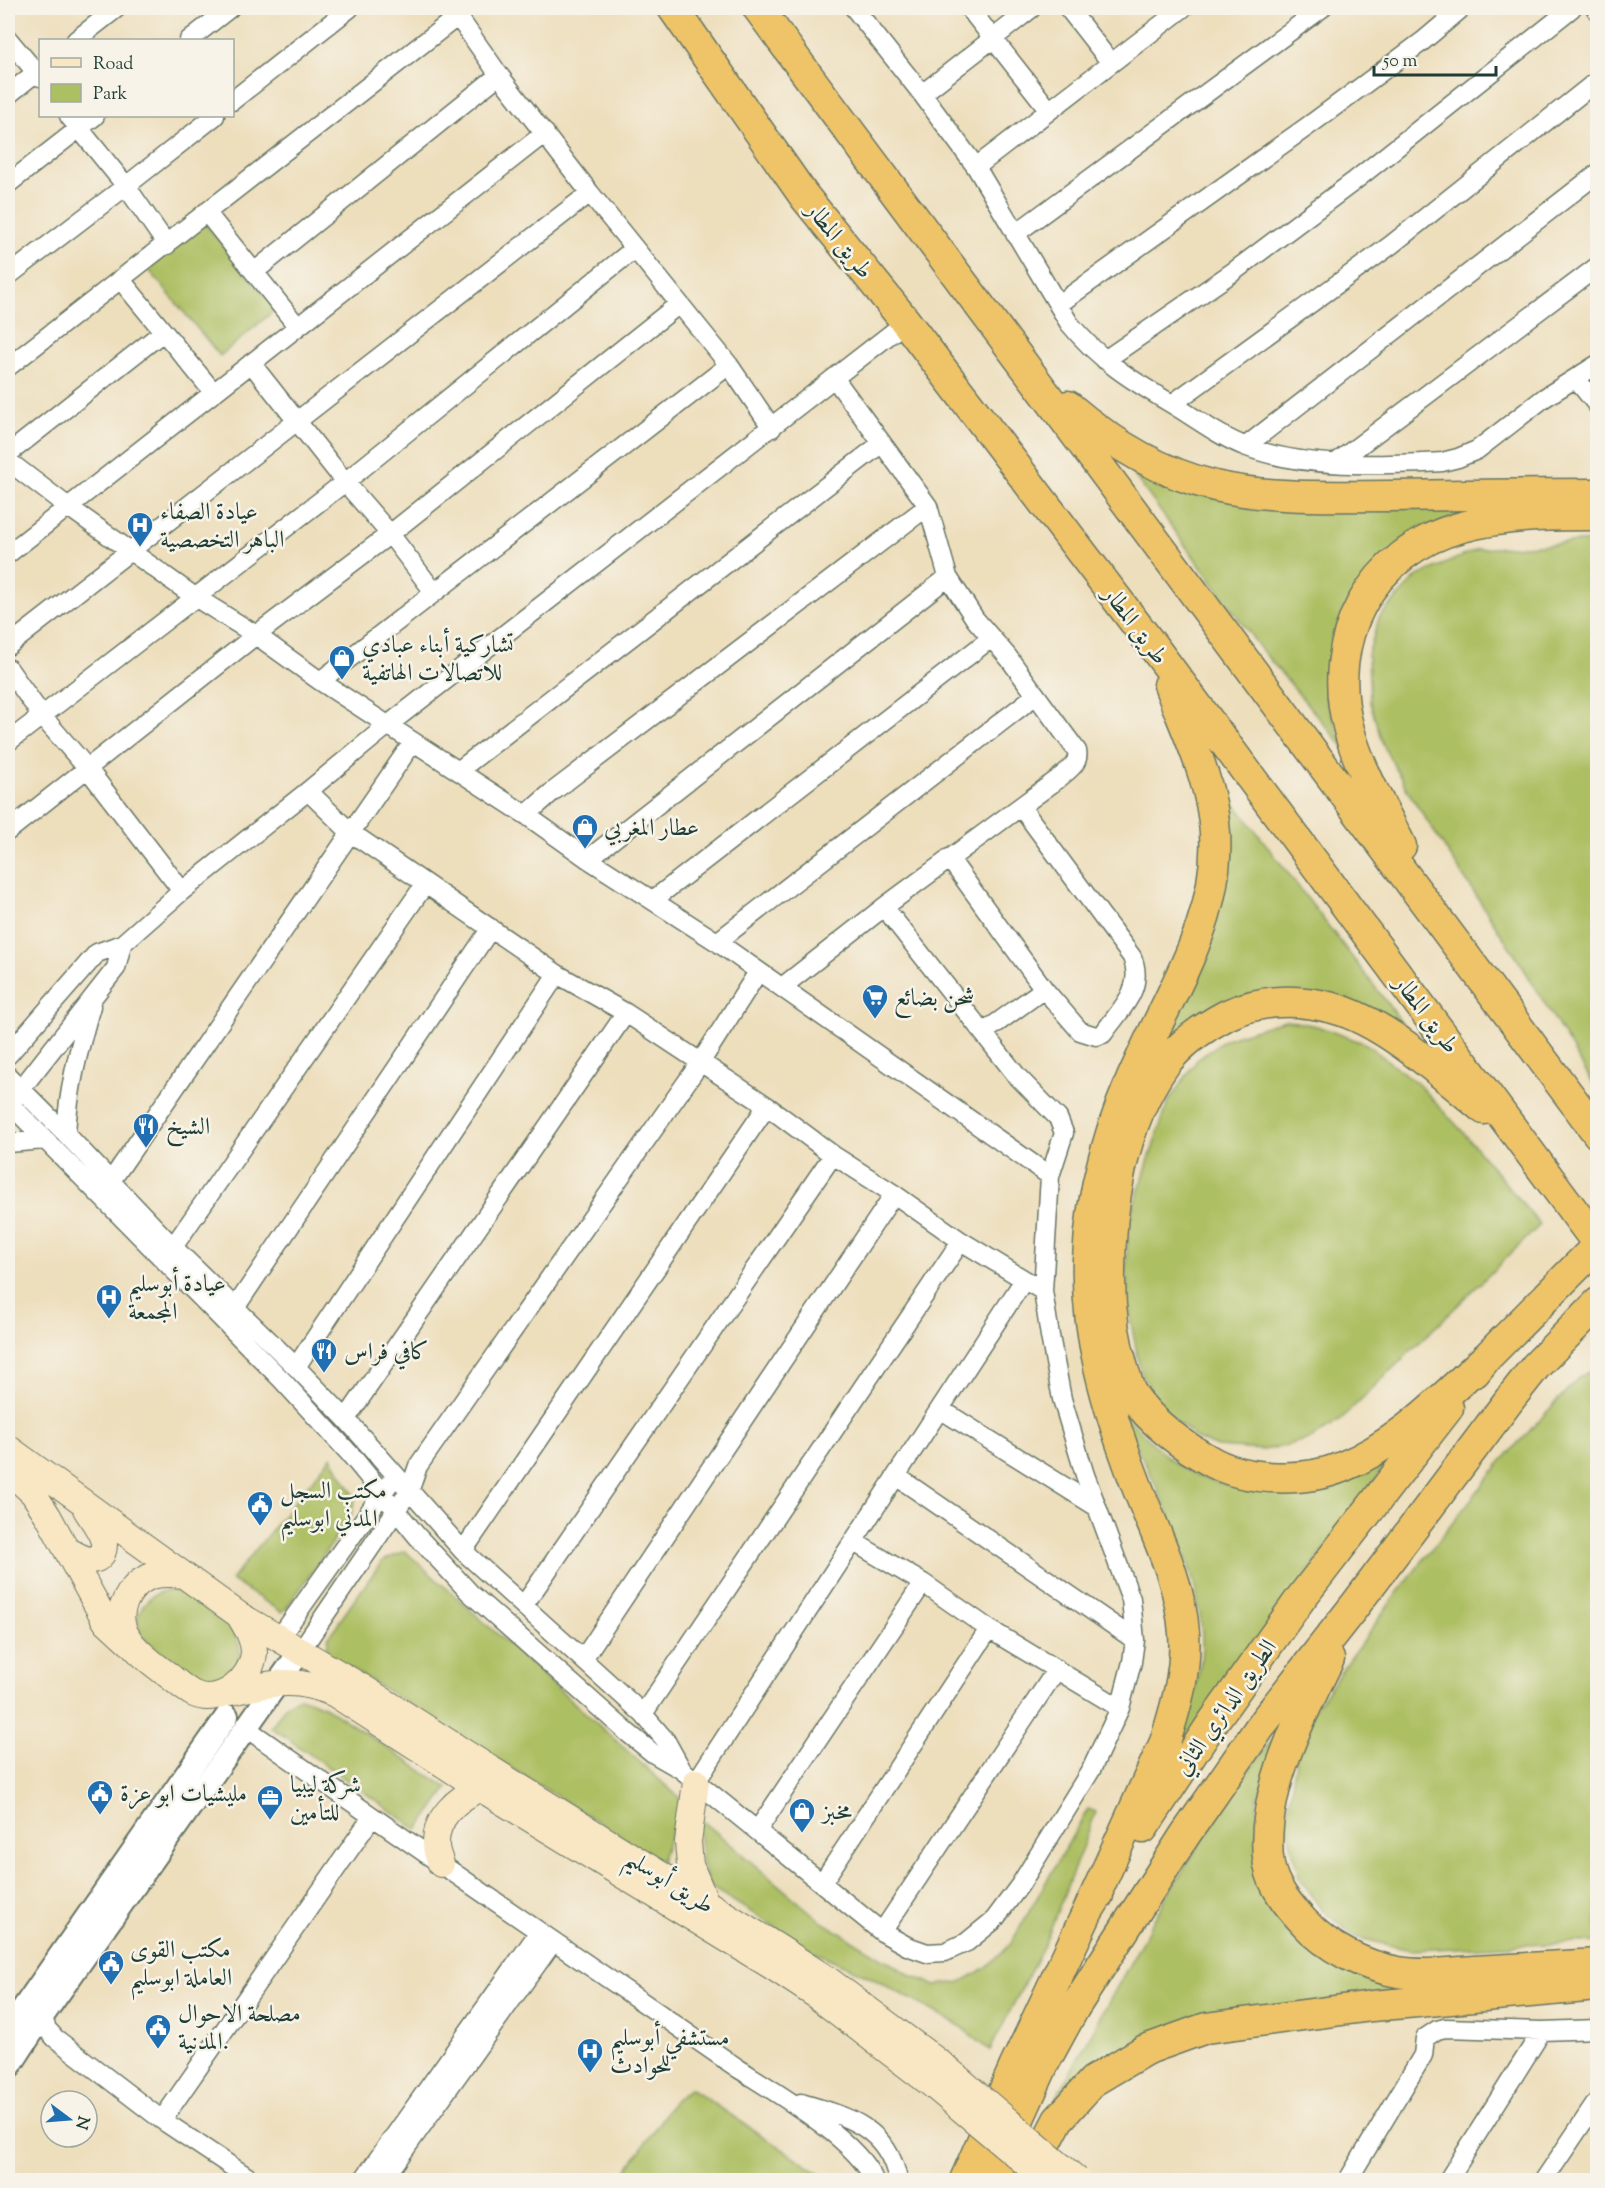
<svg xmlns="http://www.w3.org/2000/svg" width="1605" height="2188" viewBox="0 0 1605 2188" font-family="'Sorts Mill Goudy',Amiri,serif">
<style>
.green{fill:#adbf63;stroke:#667e4c;stroke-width:1.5}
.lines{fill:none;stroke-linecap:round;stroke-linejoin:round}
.minor-casing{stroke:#677564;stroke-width:21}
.tertiary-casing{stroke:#677564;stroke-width:26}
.secondary-casing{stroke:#677564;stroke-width:28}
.trunk-casing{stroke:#677564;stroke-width:33}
.minor{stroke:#fff;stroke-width:18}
.tertiary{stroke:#fff;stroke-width:22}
.secondary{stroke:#f9e7c3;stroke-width:26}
.trunk{stroke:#efc469;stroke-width:30}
.secondary-bridge-casing{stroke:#677564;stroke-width:28;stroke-linecap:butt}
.secondary-bridge{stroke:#f9e7c3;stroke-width:26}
.labels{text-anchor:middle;stroke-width:5;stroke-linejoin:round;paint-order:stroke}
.street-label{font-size:24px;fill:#1f3d34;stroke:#f7f3e8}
.poi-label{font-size:24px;fill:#1f3d34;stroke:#f7f3e8;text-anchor:start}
</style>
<rect width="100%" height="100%" fill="#f7f3e8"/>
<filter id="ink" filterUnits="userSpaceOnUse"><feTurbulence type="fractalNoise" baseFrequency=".0167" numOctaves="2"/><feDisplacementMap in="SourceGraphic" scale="12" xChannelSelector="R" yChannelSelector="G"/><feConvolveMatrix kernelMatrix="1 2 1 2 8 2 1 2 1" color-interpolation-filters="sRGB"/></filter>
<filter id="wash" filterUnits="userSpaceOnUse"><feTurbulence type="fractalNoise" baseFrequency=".008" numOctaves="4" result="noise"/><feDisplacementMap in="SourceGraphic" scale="24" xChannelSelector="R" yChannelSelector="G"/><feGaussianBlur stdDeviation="1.35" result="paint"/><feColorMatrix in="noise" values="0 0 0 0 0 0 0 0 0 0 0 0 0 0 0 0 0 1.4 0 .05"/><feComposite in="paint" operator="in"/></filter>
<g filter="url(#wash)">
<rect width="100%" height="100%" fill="#eddebc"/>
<path class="green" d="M 201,219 L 276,309 L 220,356 L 145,265 Z
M 1134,475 L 1156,476 L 1507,507 L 1440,523 L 1336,631 L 1326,701 L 1345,749 L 1260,648 Z
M 1597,541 L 1598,541 L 1597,1090 L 1524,969 L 1409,793 L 1383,745 L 1370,703 L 1368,655 L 1379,618 L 1417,576 L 1478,549 Z
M 1220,784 L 1417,1042 L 1397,1028 L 1217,1005 L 1104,1188 L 1163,1033 Z
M 1285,1020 L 1317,1026 L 1366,1044 L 1417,1083 L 1463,1132 L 1540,1225 L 1339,1421 L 1312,1438 L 1281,1447 L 1263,1450 L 1217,1447 L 1197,1439 L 1160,1406 L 1149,1388 L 1140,1368 L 1131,1323 L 1126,1269 L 1129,1220 L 1168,1102 L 1197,1060 L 1226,1039 Z
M 1597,1369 L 1597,1942 L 1410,1950 L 1355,1937 L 1321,1909 L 1299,1878 L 1286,1820 L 1302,1726 L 1398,1592 L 1499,1464 L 1579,1377 Z
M 1118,1407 C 1137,1427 1156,1449 1178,1465 C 1202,1481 1237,1489 1266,1491 L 1407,1435 L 1172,1762 C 1184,1723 1203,1680 1202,1638 C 1199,1555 1151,1481 1118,1407 Z
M 331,1457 L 355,1497 L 351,1516 L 288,1606 L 282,1612 L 231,1580 Z
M 405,1551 L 683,1801 L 661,1861 L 326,1653 L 329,1636 L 382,1561 Z
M 166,1590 C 171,1591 176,1591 180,1593 C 190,1597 224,1622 231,1630 C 241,1641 243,1657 234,1668 C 229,1674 224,1679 216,1681 C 210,1682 204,1681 198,1679 C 187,1674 151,1647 144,1638 C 128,1617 146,1595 166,1590 Z
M 300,1697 L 324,1706 L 448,1788 L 418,1830 L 271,1727 L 286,1705 Z
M 1281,1729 L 1257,1801 L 1259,1867 L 1363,1973 L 1411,1993 L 1208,2020 L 1060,2104 L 1054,2102 L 1168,1894 L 1237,1785 Z
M 1088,1809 L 1096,1812 L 1045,1943 L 990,2050 L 957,2024 L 866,1975 L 817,1953 L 709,1886 L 702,1863 L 698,1817 L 822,1922 L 912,1976 L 936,1985 L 961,1982 L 987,1967 L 1011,1943 Z
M 690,2088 L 829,2180 L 620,2180 L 673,2102 Z"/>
</g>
<g filter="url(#ink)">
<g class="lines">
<g class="minor-casing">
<path id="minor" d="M 452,8 L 499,75 L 590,193 L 729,365 L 772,428
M 854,8 L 922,94 L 976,167 L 1069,323 C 1099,360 1131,380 1172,404 C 1197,419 1220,437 1247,447 C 1306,469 1380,465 1442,462 L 1458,458 L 1477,450 L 1544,398 L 1598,364
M 969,8 L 1049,110
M 1068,8 L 1111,63
M 1595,8 L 1598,11
M 8,39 L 40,77
M 76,40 L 117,8
M 189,40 L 230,8
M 922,94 L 1032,8
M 8,95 L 40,69
M 232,101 L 350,8
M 69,116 L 126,186 L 167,245
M 976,167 L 1183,8
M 8,184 L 95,116
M 206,212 L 298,327
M 1015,234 L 1322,8
M 254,272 L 499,75
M 8,276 L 126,186 L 215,116
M 121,280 L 214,393
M 1059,304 L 1315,121 L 1423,41 L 1462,8
M 1105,360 L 1233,272 L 1353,182 L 1572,8
M 251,363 L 345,482 L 390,534 L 434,592
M 8,367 L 458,16
M 1576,379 L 1598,406
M 1172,404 L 1391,245 L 1598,80
M 1246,446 L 1598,173
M 8,454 L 163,332
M 8,461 L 67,506 L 195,597 L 256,635 L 320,681 L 526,815 L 588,859 L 717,942 L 1050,1176
M 1336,463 L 1598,266
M 8,554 L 545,133
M 8,646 L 590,193
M 8,668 L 42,716 L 87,768 L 182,891
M 320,681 L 729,365
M 8,742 L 345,482 L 634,249
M 458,771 L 882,443
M 308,791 L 350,832 L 557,974 L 626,1013 L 767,1106 L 833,1155 L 894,1194 L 961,1241 L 1043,1291
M 526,815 L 551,793 L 928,506
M 8,831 L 256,635 L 390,534 L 679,304
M 949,858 L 1044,989 L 1080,1031 L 1096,1036 L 1103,1034 C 1121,1008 1145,989 1132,957 L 1021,807
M 588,859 L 948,577
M 653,900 L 990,639
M 717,942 L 1036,695
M 782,987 L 884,907 L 1058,779 C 1067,771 1080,764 1077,751 L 1008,657 L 975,619 L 948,577 L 928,506 L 835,379
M 983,1033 L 1044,989
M 8,1055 L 97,953 L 122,944 L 182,891 L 308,791 L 388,725 L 906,322
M 8,1076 L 66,1134 L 173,1247 L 296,1367 L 346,1419 L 463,1551 L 643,1714 L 666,1741 L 682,1770
M 14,1098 L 116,968 L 122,944
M 8,1102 L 281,1379 L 350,1454 L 417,1536 L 470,1593 L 628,1733 L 654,1754 L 682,1770 L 882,1932 L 907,1946 L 927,1953 L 945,1952 L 967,1942 L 994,1920 L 1020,1885 L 1091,1770 L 1120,1708 L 1132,1662 L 1135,1640 L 1131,1599 L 1085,1475 L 1062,1399 L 1050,1336 L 1043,1291 L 1050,1176 L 1064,1133 L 1058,1118 L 1017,1076 L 884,907
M 66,1134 C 68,1090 79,1048 91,1006
M 8,1143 L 45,1140
M 111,1181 L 413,742
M 173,1247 L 425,884
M 235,1308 L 491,928
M 296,1367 L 557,974
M 940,1409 L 1097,1507
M 346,1419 L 626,1013
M 896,1476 L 1135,1640
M 854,1542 L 923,1583 L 989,1629 L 1120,1708
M 463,1551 L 767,1106
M 524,1605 L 833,1155
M 280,1637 L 389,1484
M 301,1650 L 397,1509 L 410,1489 L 418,1466 L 700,1063 L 758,972
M 583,1659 L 894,1194
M 643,1714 L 961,1241
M 246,1728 C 382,1824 519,1918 657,2012 C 684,2031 711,2050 739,2069 C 777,2093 857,2140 874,2180
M 696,1782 L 1024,1280
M 757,1831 L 923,1583
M 822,1883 L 989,1629
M 882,1932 L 1057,1669
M 39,2008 L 47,2029 L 55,2038 L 162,2120 L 252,2180
M 801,2103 C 846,2116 888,2127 898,2180
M 162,2120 L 372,1817
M 363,2180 L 539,1932
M 383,2180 L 553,1942
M 1348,2180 L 1423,2055 L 1425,2038 L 1437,2030 L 1445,2028 L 1542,2031 L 1598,2029
M 1448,2180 L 1542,2031
M 1544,2180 L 1598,2100"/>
</g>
<g class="tertiary-casing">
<path id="tertiary" d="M 8,2030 L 227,1716
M 8,2069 L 42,2017 L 301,1650"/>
</g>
<g class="secondary-casing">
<path id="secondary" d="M 8,1448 L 239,1615 C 246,1627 254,1638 254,1653 C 252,1679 221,1706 194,1694 C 185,1690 176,1681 168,1675 C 143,1656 105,1631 129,1594 C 142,1574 161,1572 182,1575
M 8,1470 L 33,1493 L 48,1516 L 105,1620 L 130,1643
M 67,1550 C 77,1555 93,1567 102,1554 C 104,1549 105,1544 103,1539 C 100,1529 92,1519 86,1509
M 239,1615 L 365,1689 L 484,1765 L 779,1948 L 827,1979 L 945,2067
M 225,1693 C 268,1685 292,1675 335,1694 L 480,1788 L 773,1967 L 814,1994 L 935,2087
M 696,1782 L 688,1842 L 690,1865 L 706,1903
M 441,1864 C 439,1858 436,1851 436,1845 C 435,1817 457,1799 480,1788"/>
</g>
<g class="trunk-casing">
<path id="trunk" d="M 673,8 L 804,196 L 906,322 L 1155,649 L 1598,1244
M 758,8 C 1035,385 1320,756 1598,1134
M 1068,406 C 1110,442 1161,473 1215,486 C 1272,499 1330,496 1388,496 C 1458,495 1528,494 1598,494
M 1401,846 C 1383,808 1360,771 1349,730 C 1324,640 1370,551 1462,527 C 1506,515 1552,515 1598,515
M 1484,1109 C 1442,1075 1386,1022 1333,1008 C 1298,999 1261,999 1227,1015 C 1204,1027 1181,1043 1165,1064 C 1121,1126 1109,1209 1110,1282 C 1110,1313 1115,1343 1124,1372 C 1127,1379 1128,1388 1132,1394 C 1151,1423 1184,1447 1214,1463 C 1249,1481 1306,1482 1342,1467 C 1399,1444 1443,1397 1487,1357
M 1475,1372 L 1487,1357 L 1598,1245
M 1329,1659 C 1300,1717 1258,1798 1269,1865 C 1273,1887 1289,1906 1304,1922 C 1327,1948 1364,1966 1398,1972 C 1423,1976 1451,1973 1475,1971 C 1516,1969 1557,1966 1598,1964
M 1143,1828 L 1213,1722 L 1301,1598 L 1448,1408
M 1088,1911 L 1165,1742 C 1176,1707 1187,1670 1184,1633 C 1180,1577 1152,1528 1133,1476 C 1107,1407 1085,1333 1088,1259 C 1091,1186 1112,1118 1144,1052 C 1177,981 1220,914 1215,833 C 1212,781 1187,733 1169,685
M 965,2180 L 1014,2068 L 1088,1911 L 1098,1895
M 994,2180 L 1020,2116 L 1044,2063 L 1074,2008 L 1185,1835 L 1265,1720 L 1356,1604 L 1510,1399 L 1536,1366 L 1598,1303
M 1027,2180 L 1058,2120 L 1093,2081 L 1145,2050 L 1206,2028 L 1372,2006 L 1598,1986"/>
</g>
<use href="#minor" class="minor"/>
<use href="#tertiary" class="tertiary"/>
<use href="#secondary" class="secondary"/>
<use href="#trunk" class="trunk"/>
<g class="secondary-bridge-casing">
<path id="secondary-bridge" d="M 945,2067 L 1077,2180
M 935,2087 L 1046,2180"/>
</g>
<use href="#secondary-bridge" class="secondary-bridge"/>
</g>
</g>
<defs>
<g id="hospital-pin" transform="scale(1.35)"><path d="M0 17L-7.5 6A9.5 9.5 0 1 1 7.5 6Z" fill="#1f6fb2" stroke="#f7f3e8"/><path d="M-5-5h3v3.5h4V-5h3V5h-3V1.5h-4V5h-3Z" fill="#fff"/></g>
<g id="shop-pin" transform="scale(1.35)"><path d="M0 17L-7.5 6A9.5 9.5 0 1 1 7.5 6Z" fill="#1f6fb2" stroke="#f7f3e8"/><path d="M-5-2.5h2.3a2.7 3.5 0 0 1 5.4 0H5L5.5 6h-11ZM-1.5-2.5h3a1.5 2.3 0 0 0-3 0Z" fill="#fff"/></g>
<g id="supermarket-pin" transform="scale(1.35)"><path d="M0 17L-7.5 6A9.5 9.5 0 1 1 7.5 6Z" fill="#1f6fb2" stroke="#f7f3e8"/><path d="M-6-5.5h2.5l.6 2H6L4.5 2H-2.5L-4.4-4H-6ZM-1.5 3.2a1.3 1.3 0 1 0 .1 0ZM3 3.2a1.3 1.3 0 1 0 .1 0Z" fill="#fff"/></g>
<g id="restaurant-pin" transform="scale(1.35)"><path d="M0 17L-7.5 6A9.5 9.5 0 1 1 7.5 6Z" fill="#1f6fb2" stroke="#f7f3e8"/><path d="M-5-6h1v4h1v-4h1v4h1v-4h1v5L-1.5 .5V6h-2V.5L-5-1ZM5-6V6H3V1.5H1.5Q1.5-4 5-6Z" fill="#fff"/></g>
<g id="civic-pin" transform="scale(1.35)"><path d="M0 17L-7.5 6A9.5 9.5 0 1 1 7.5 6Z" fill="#1f6fb2" stroke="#f7f3e8"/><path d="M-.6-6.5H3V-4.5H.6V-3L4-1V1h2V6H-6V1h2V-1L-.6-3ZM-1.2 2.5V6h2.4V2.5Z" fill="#fff"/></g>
<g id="office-pin" transform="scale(1.35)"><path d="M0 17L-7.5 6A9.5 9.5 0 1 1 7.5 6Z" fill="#1f6fb2" stroke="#f7f3e8"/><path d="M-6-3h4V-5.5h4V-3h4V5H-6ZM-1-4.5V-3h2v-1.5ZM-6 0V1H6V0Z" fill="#fff"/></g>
</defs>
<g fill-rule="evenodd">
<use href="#hospital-pin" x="140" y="525"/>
<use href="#shop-pin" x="342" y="658"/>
<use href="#shop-pin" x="585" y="827"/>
<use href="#supermarket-pin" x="875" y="997"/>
<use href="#restaurant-pin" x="146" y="1126"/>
<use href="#hospital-pin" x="109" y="1297"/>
<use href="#restaurant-pin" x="324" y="1351"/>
<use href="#civic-pin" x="260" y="1504"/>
<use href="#civic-pin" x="100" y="1793"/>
<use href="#office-pin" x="270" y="1798"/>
<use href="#shop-pin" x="802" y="1811"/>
<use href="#civic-pin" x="111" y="1963"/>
<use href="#civic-pin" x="158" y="2027"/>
<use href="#hospital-pin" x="590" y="2051"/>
</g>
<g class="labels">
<g class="street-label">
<text transform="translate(840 240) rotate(51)" y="8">طريق المطار</text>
<text transform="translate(1136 625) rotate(53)" y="8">طريق المطار</text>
<text transform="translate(1427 1014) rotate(53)" y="8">طريق المطار</text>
<text transform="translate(1225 1707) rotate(-55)" y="8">الطريق الدائري الثاني</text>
<text transform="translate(670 1881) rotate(32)" y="8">طريق أبوسليم</text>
</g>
<g class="poi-label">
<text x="160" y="519">عيادة الصفاء<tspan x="160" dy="28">الباهر التخصصية</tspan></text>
<text x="362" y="652">تشاركية أبناء عبادي<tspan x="362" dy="28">للاتصالات الهاتفية</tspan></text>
<text x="604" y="835">عطار المغربي</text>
<text x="894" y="1005">شحن بضائع</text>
<text x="166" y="1134">الشيخ</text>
<text x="128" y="1291">عيادة أبوسليم<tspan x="128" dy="28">المجمعة</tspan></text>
<text x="344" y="1359">كافي فراس</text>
<text x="280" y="1498">مكتب السجل<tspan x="280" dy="28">المدني ابوسليم</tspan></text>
<text x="290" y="1792">شركة ليبيا<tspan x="290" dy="28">للتأمين</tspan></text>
<text x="120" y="1801">مليشيات ابو عزة</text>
<text x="822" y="1819">مخبز</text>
<text x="130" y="1957">مكتب القوى<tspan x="130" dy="28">العاملة ابوسليم</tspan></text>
<text x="178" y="2021">مصلحة الاحوال<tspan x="178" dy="28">المدنية.</tspan></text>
<text x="610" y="2045">مستشفي أبوسليم<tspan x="610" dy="28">للحوادث</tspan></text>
</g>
</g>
<rect width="1605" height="2188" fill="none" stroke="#f7f3e8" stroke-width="30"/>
<rect x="39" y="39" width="195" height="78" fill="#f7f3e8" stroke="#a1aaa0" stroke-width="1.5"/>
<rect x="51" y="58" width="30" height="9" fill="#f9e7c3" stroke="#a1aaa0" stroke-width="1.5"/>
<text x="93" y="69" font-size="18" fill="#1f3d34">Road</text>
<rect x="51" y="84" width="30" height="18" fill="#adbf63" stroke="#a1aaa0" stroke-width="1.5"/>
<text x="93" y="99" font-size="18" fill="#1f3d34">Park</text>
<g transform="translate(69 2119) rotate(106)"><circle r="28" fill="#f7f3e8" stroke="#a1aaa0" stroke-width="1.5"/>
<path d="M0-4.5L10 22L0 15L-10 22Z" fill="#1f6fb2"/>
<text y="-9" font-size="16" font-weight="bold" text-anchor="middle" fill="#1f3d34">N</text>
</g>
<path d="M1374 66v9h122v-9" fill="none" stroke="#1f3d34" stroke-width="3"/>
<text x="1383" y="66" font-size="18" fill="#1f3d34" stroke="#f7f3e8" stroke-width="4.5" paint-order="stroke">50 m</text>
</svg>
